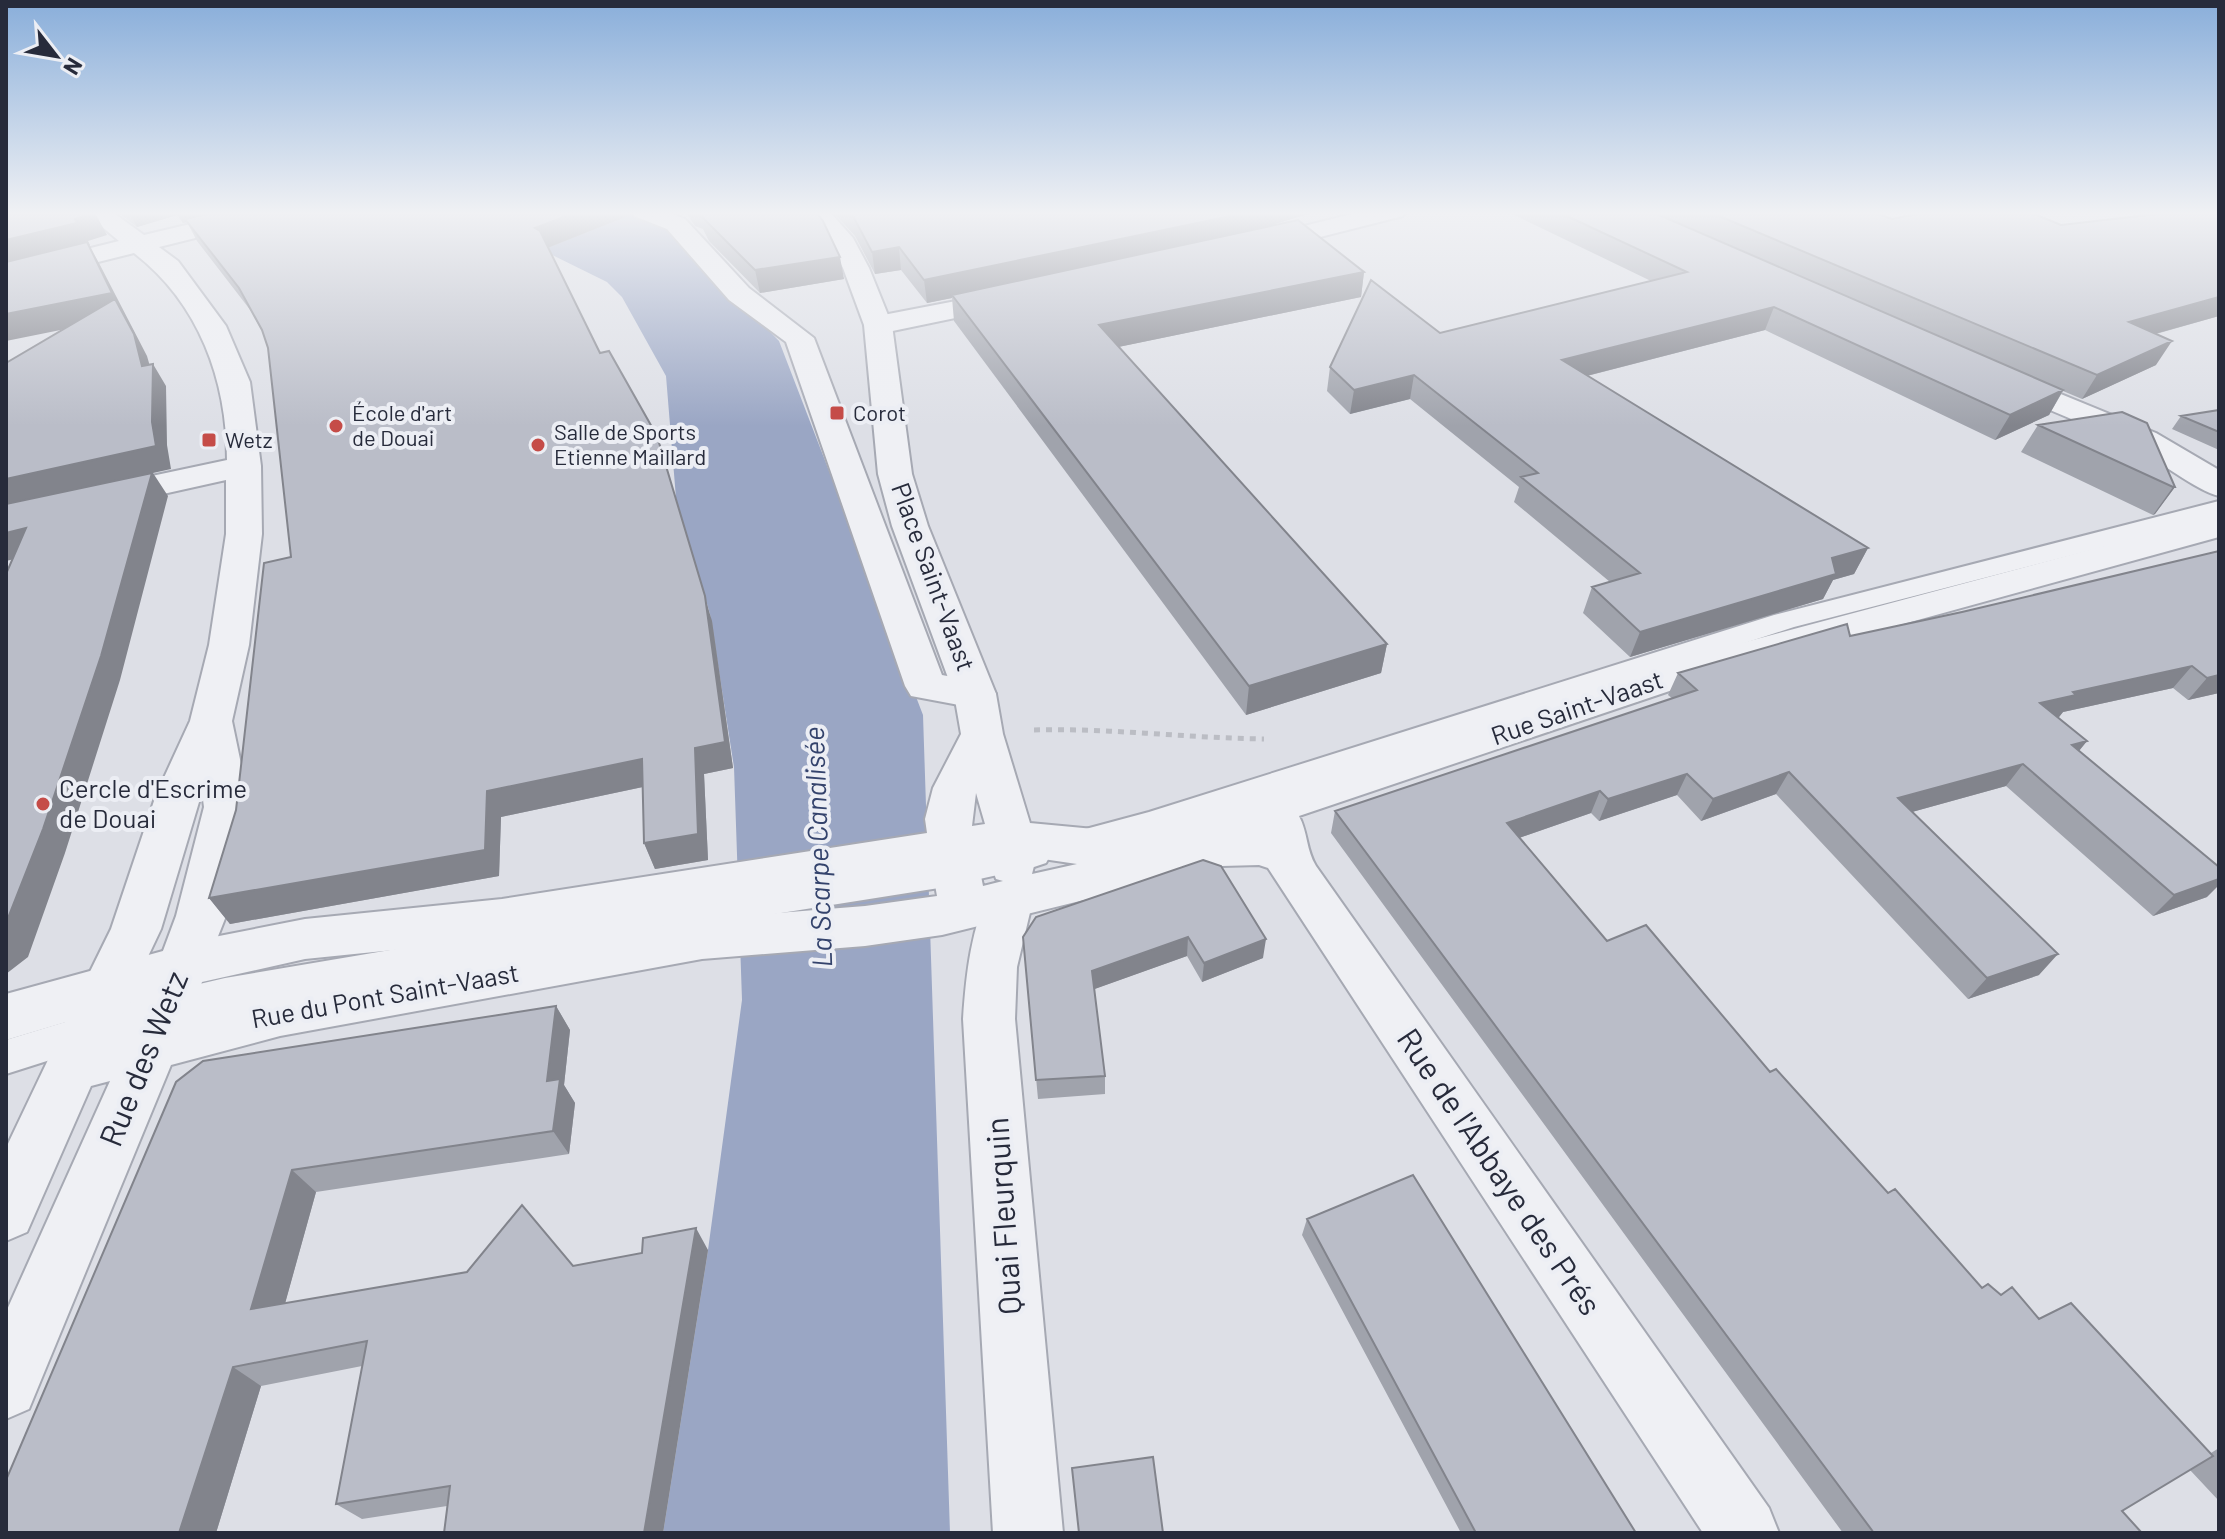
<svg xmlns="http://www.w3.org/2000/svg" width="2225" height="1539" viewBox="0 0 2225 1539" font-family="Barlow,sans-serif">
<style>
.water{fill:#9aa6c4}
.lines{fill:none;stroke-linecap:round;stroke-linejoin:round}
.service-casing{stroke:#a6a9b3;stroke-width:4}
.pedestrian-casing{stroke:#a6a9b3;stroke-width:4}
.minor-casing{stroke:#a6a9b3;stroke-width:4}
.tertiary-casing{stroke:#a6a9b3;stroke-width:4}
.path{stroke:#bbbdc4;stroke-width:5;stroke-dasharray:6 6;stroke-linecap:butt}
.service{fill:#eff0f4;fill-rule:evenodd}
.pedestrian{fill:#eff0f4;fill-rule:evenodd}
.minor{fill:#eff0f4;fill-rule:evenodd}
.tertiary{fill:#eff0f4;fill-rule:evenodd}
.wall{fill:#a0a3ac}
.shaded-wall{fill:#82848c}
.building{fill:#babdc8;stroke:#82848c;stroke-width:2}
.poi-dot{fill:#c54c48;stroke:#eceef4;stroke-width:3}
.labels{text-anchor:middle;stroke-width:8;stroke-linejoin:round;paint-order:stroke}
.far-poi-label{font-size:22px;fill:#272b3b;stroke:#eceef4;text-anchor:start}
.street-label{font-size:26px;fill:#272b3b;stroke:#eceef4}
.poi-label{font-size:26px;fill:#272b3b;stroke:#eceef4;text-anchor:start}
.water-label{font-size:28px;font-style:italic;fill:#34436c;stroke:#eceef4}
.near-street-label{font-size:32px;fill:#272b3b;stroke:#eceef4}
</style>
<rect width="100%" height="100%" fill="#dddfe6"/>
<path class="water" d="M 463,211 L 628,211 L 666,225 L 779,341 L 923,715 L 950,1533 L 663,1533 L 708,1250 L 742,1000 L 734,767 L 710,614 L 676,498 L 666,376 L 622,297 L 607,282 Z"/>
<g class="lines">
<g class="service-casing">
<path id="service" d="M 2219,501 L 2219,517 L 1794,627 L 1150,837 L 1079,856 L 1067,852 L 1062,843 L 1067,834 L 1149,812 L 1774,615 Z
M 1034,841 L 1046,845 L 1051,854 L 1046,863 L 1034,867 L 939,888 L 698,926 L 225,1010 L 157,1026 L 6,1074 L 6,1040 L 157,994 L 225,978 L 698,898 L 939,862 Z"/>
</g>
<g class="pedestrian-casing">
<path id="pedestrian" d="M 631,211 L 665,211 L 685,219 L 749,288 L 814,338 L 942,675 L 990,684 L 996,694 L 990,704 L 975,708 L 911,696 L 905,686 L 786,342 L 729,300 L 667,229 L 634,216 Z
M 1364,211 L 1406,211 L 1403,216 L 1253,254 L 1244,251 L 1240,246 L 1244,241 Z"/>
</g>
<g class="minor-casing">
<path id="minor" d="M 83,211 L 111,211 L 144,235 L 245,211 L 287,211 L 284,216 L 159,247 L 178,261 L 226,326 L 250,382 L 261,466 L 262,534 L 249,645 L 232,721 L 250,807 L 226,916 L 200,982 L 182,988 L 164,982 L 157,967 L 176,916 L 204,807 L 202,792 L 161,929 L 126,1003 L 108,1010 L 90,1003 L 82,988 L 111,929 L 156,795 L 190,721 L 209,645 L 226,534 L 226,480 L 6,529 L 6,507 L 227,460 C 227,380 199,303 134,253 L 6,285 L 6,269 L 119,241 Z
M 1013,290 L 1023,292 L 1027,298 L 1023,304 L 878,334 L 868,331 L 864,325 L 868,319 L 878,316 Z
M 2002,370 L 2156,433 L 2219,470 L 2219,496 C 2197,491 2158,460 2134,447 C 2087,424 2039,406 1991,385 L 1987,379 L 1991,373 Z
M 1009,881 L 1026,886 L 1033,900 L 1017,967 L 1015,1019 L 1063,1533 L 993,1533 L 963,1019 C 966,974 971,927 992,886 Z"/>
</g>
<g class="tertiary-casing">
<path id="tertiary" d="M 804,211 L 829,211 L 853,238 L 869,268 L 892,325 L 912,474 L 928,526 L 996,694 L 1003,734 L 1030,823 L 1126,832 L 1333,773 L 1686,658 L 2219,515 L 2219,537 L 1714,676 L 1299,816 C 1308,833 1306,850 1316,866 L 1769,1508 L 1779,1533 L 1703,1533 L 1268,868 L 1259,865 L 1222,866 L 942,935 L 865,946 L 702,959 L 280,1036 L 171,1065 L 29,1409 L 6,1419 L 6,1312 L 110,1081 L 91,1086 L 27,1232 L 6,1241 L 6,1148 L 66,1022 L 6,1040 L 6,994 L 214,937 L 305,919 L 502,899 L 927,833 L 925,819 L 933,788 L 961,734 L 954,694 L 892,526 L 878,474 L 864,325 L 843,268 L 829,241 ZM 976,793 L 985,824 L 972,826 ZM 1036,858 L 1077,864 L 1032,874 ZM 989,859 L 996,879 L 1003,881 L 983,886 L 978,861 ZM 932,868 L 937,896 L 865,906 L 702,919 L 280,992 L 191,1014 L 202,982 L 305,959 L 502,939 ZM 144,999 L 133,1028 L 114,1032 L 127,1004 Z"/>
</g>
<path class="path" d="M 1034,730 C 1111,728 1187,738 1264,739"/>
<use href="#service" class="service"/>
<use href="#pedestrian" class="pedestrian"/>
<use href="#minor" class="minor"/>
<use href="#tertiary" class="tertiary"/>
</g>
<path class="wall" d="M 116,211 L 629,211 L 630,215 L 548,248 L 712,621 L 733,768 L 704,774 L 708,860 L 655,869 L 644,843 L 643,787 L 501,817 L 499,876 L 230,924 L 209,898 L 236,810 L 291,557 L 268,348 L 263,333 L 251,311 L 197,241 L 187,222 L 183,223 L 177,215 L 137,227 Z
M 685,211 L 815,211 L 844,279 L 760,293 L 709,241 L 703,229 L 695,226 Z
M 832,211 L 1317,211 L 1275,224 L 1275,225 L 1364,272 L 1361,297 L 1118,347 L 1387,644 L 1381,673 L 1246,715 L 954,321 L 952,298 L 927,303 L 901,270 L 875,274 L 855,236 Z
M 1506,211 L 1870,211 L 1892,219 L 2219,316 L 2156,334 L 2156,365 L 2082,399 L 2063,391 L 2049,415 L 1995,440 L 1765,330 L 1587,376 L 1868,548 L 1854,574 L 1833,580 L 1823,599 L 1630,657 L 1583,613 L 1592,587 L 1610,582 L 1514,502 L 1519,487 L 1410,399 L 1350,414 L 1327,391 L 1330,367 L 1440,333 L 1651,281 Z
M 2219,410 L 2219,450 L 2172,429 L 2181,416 Z
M 2038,425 L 2175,487 L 2155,514 L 2153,515 L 2021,452 Z
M 2219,551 L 2219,693 L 2188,700 L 2173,688 L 2063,712 L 2059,717 L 2057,717 L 2087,741 L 2079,751 L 2207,897 L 2153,916 L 2006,786 L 1912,812 L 2039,975 L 1968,999 L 1776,794 L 1701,821 L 1677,795 L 1599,821 L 1591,813 L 1519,838 L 1607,941 L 1770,1072 L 1982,1288 L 2001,1295 L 2039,1319 L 2211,1453 L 2219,1448 L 2219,1501 L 2190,1470 L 2122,1511 L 2142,1533 L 1843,1533 L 1331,833 L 1335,811 L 1673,699 L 1668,695 L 1678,673 L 1962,612 Z
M 1203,860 L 1263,958 L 1202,982 L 1187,956 L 1094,989 L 1105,1076 L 1105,1094 L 1038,1099 L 1023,937 Z
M 556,1006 L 570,1030 L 564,1085 L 575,1103 L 569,1154 L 316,1192 L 285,1303 L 708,1250 L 663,1533 L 444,1533 L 447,1506 L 362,1519 L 336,1504 L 362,1366 L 261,1386 L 216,1533 L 6,1533 L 176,1082 Z
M 1307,1219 L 1636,1533 L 1461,1533 L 1302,1235 Z"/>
<path class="shaded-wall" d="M 129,211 L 175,211 L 177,215 L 137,227 Z
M 177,211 L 233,211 L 183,223 Z
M 580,211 L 629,211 L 630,215 L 542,250 L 535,228 Z
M 1255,211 L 1317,211 L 1275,224 L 1275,228 L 952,295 L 952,298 L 927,303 L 924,280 Z
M 95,213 L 107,235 L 88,241 L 90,245 L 89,245 L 100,265 L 147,356 L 153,377 L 153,364 L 166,386 L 167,445 L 171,469 L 153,473 L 168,496 L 120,680 L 65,853 L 28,957 L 6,974 L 6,923 L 152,473 L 6,506 L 6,479 L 142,366 L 125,317 L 6,341 L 6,240 Z
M 899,247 L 901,270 L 875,274 L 872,252 Z
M 840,257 L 844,279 L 760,293 L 755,270 Z
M 1364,272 L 1361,297 L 1099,351 L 1099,325 Z
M 2219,297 L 2219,316 L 2115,345 L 2129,322 Z
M 1774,307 L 1765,330 L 1555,384 L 1562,360 Z
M 2172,341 L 2156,365 L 2082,399 L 2097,375 Z
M 1414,375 L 1410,399 L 1350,414 L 1354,390 Z
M 2063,390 L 2049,415 L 1995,440 L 2010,415 Z
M 657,436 L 712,621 L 733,768 L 704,774 L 708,860 L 655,869 L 644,843 Z
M 2173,487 L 2175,487 L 2155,514 L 2153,515 Z
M 26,528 L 44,552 L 6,561 L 6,533 Z
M 1868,548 L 1854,574 L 1833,580 L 1823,599 L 1630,657 L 1640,632 L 1832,558 Z
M 1387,644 L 1381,673 L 1246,715 L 1249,686 Z
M 2192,666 L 2173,688 L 2063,712 L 2059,717 L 2024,725 L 2040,703 L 2073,692 Z
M 2219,675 L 2219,693 L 2188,700 L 2207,678 Z
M 2087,741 L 2069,763 L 2072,745 Z
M 642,759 L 652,785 L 501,817 L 499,876 L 230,924 L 209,898 L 487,791 Z
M 2023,764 L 2006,786 L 1883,820 L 1898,798 Z
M 1789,772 L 1776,794 L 1701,821 L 1713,799 Z
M 1687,774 L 1677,795 L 1599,821 L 1608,799 Z
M 1600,791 L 1591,813 L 1499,845 L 1507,823 Z
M 2219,879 L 2219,885 L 2207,897 L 2153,916 L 2174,895 Z
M 1188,937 L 1187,956 L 1092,990 L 1092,971 Z
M 1266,939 L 1263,958 L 1202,982 L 1204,963 Z
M 2058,954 L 2039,975 L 1968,999 L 1987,978 Z
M 556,1006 L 570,1030 L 564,1085 L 575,1103 L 569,1154 L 553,1131 L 547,1081 Z
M 292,1170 L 316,1192 L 278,1329 L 251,1309 Z
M 696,1228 L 708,1250 L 663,1533 L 644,1533 Z
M 233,1367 L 261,1386 L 216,1533 L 179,1533 Z"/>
<path class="building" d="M 6,211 L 91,211 L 95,213 L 75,219 L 77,223 L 6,240 Z
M 219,211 L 580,211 L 535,228 L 540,231 L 600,353 L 609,351 L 657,436 L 705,596 L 725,742 L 695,748 L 698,834 L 644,843 L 642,759 L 487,791 L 485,850 L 209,898 L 236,810 L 264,563 L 291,557 L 268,348 L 262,330 L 239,288 L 185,219 Z
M 700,211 L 815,211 L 823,221 L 840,257 L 755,270 L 704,219 Z
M 849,211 L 1255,211 L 924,280 L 899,247 L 872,252 L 852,214 Z
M 1556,211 L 1650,211 L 2063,390 L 2010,415 L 1774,307 L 1562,360 L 1868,548 L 1832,558 L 1836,574 L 1640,632 L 1592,587 L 1640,573 L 1521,477 L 1538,473 L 1414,375 L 1354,390 L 1330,367 L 1371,280 L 1440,333 L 1687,272 Z
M 1707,211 L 1870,211 L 1892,219 L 1932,211 L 2027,211 L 2061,225 L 2183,211 L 2219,211 L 2219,297 L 2129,322 L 2172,341 L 2097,375 Z
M 1298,220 L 1364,272 L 1099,325 L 1387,644 L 1249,686 L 952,295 Z
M 87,242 L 112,293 L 6,314 L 6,262 Z
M 115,299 L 134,334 L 142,366 L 153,364 L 152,422 L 156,446 L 6,479 L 6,363 Z
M 2219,410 L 2219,432 L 2181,416 Z
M 2122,412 L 2147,423 L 2175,487 L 2173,487 L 2038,425 Z
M 152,473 L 101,656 L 43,829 L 6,923 L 6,574 L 26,528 L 6,533 L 6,504 Z
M 2219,551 L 2219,675 L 2207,678 L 2192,666 L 2073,692 L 2076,695 L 2040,703 L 2087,741 L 2072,745 L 2219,867 L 2219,879 L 2174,895 L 2023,764 L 1898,798 L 2058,954 L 1987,978 L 1789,772 L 1713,799 L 1687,774 L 1608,799 L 1600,791 L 1507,823 L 1607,941 L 1646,925 L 1770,1072 L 1776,1069 L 1888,1193 L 1895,1189 L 1982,1288 L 1988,1284 L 2001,1295 L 2012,1287 L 2039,1319 L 2071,1303 L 2213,1456 L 2122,1511 L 2142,1533 L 1874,1533 L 1335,811 L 1697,690 L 1678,673 L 1847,624 L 1850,636 L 1962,612 Z
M 1203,860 L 1221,866 L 1266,939 L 1204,963 L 1188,937 L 1092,971 L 1105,1076 L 1036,1080 L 1023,937 L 1036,917 Z
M 556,1006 L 547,1081 L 560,1079 L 553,1131 L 292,1170 L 251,1309 L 467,1272 L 522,1205 L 573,1266 L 642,1253 L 643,1238 L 696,1228 L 644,1533 L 444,1533 L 450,1486 L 336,1504 L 367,1341 L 233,1367 L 179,1533 L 6,1533 L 6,1480 L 176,1082 L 203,1061 Z
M 1413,1175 L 1636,1533 L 1476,1533 L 1307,1219 Z
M 1153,1457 L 1163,1533 L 1079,1533 L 1072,1468 Z"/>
<linearGradient id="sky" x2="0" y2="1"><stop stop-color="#89aeda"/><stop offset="0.5" stop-color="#f0f1f4"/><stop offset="1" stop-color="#f0f1f4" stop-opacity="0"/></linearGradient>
<rect width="2225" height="426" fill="url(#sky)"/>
<g class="poi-dot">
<rect x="829" y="405" width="16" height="16" rx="4"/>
<circle cx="336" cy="426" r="8"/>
<rect x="201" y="432" width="16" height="16" rx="4"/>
<circle cx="538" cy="445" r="8"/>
<circle cx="43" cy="804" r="8"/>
</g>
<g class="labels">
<g class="far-poi-label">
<text x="352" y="421">École d'art<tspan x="352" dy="25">de Douai</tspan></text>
<text x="853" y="421">Corot</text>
<text x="554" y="440">Salle de Sports<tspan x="554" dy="25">Etienne Maillard</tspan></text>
<text x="225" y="448">Wetz</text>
</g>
<g class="street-label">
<text transform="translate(933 577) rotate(70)" y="9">Place Saint-Vaast</text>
<text transform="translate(1577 708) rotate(-19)" y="9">Rue Saint-Vaast</text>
<text transform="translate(385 996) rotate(-10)" y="9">Rue du Pont Saint-Vaast</text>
</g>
<g class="poi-label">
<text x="59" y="798">Cercle d'Escrime<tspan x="59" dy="30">de Douai</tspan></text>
</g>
<g class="water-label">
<text transform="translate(818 847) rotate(-92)" y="10">La Scarpe Canalisée</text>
</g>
<g class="near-street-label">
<text transform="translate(144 1059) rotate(-68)" y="11">Rue des Wetz</text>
<text transform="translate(1499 1172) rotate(56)" y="11">Rue de l'Abbaye des Prés</text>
<text transform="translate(1004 1216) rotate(-94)" y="11">Quai Fleurquin</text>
</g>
</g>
<rect width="2225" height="1539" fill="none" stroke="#272b3b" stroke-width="16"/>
<g transform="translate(56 56) rotate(121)" stroke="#eceef4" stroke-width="6" paint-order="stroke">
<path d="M0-6L14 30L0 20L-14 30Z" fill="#272b3b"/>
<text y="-12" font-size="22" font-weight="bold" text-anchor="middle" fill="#272b3b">N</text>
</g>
</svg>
